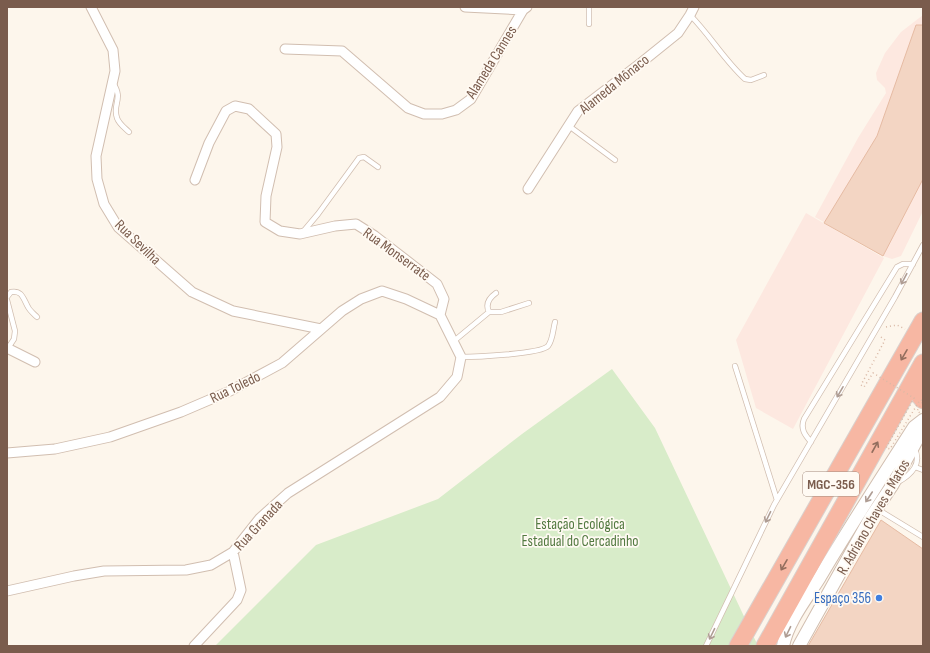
<svg xmlns="http://www.w3.org/2000/svg" width="930" height="653" viewBox="0 0 930 653" font-family="'Sofia Sans Condensed',sans-serif">
<style>
.commercial{fill:#fde8e0}
.green{fill:#d8ecc9}
.building{fill:#f3d5c3;stroke:#e6bba3}
.lines{fill:none;stroke-linecap:round;stroke-linejoin:round}
.service-casing{stroke:#d1beb0;stroke-width:6}
.minor-casing{stroke:#d1beb0;stroke-width:11}
.tertiary-casing{stroke:#d1beb0;stroke-width:14}
.motorway-casing{stroke:#dad1cd;stroke-width:19}
.path{stroke:#d9b8a5;stroke-width:1.5;stroke-dasharray:1 3;stroke-linecap:butt}
.service{stroke:#fff;stroke-width:4.5}
.minor{stroke:#fff;stroke-width:9}
.tertiary{stroke:#fff;stroke-width:12}
.motorway{stroke:#f7b7a3;stroke-width:17}
.path-bridge{stroke:#d9b8a5;stroke-width:1.5;stroke-dasharray:1 3;stroke-linecap:butt}
.oneway{stroke:#af9d94}
.oneway2{stroke:#936e5e}
.shop-dot{fill:#3f7fe0;stroke:#fffaf3;stroke-width:1.5}
.labels{text-anchor:middle;stroke-width:3.5;stroke-linejoin:round;paint-order:stroke}
.shield{fill:#fffaf3;stroke:#a28b7f;stroke-width:1}
.shield-label{font-size:14px;font-weight:bold;fill:#7a5c4d}
.street-label{font-size:15px;fill:#7a5c4d;stroke:#fffaf3}
.park-label{font-size:15px;fill:#537a41;stroke:#fffaf3}
.shop-label{font-size:15px;fill:#366cbe;stroke:#fffaf3;text-anchor:end}
</style>
<rect width="100%" height="100%" fill="#fdf6ec"/>
<path class="commercial" d="M 923,15 L 923,211 L 901,256 L 892,259 L 883,256 L 815,217 L 858,138 L 886,93 L 885,88 L 877,80 L 876,73 L 885,53 L 901,32 Z
M 806,213 L 884,258 L 793,429 L 756,408 L 736,340 Z"/>
<path class="green" d="M 612,369 L 655,428 L 758,646 L 215,646 L 316,545 L 438,499 L 522,434 Z"/>
<path class="building" d="M 916,25 L 923,25 L 923,179 L 883,256 L 824,223 L 877,136 Z
M 881,520 L 923,549 L 923,646 L 808,646 Z"/>
<g class="lines">
<g class="service-casing">
<path id="service" d="M 690,15 C 710,35 724,60 745,79 L 751,80 L 764,75
M 589,24 L 589,7
M 113,83 C 124,99 112,104 117,118 C 119,124 125,128 129,132
M 569,126 L 615,160
M 302,233 L 318,214 L 359,158 L 364,157 L 378,167
M 496,293 C 489,298 485,304 489,312 L 501,312 L 529,303
M 7,297 L 11,292 C 22,290 23,298 28,307 C 30,311 34,314 37,317
M 7,300 L 15,331 L 14,339 L 8,348
M 454,341 L 489,312
M 461,357 C 474,357 541,354 548,346 C 553,340 553,329 555,322
M 735,366 L 777,500
M 811,442 C 805,435 800,429 804,419 L 897,267 L 903,264 L 913,264
M 915,467 L 923,470
M 898,482 C 911,475 923,463 914,448
M 877,509 L 923,537
M 706,646 L 774,505 L 895,297 L 923,245"/>
</g>
<g class="minor-casing">
<path id="minor" d="M 91,7 L 113,50 L 115,71 L 96,156 L 97,179 L 104,204 L 118,227 L 192,292 L 233,311 L 321,329
M 465,7 L 523,10 L 527,7
M 285,49 L 342,51 L 408,108 L 424,114 L 442,114 L 456,110 L 471,99 L 523,10
M 195,180 L 209,143 L 226,111 L 235,106 L 249,109 L 276,134 L 277,147 L 266,196 L 265,222 L 280,231 L 300,234 L 335,226 L 356,224 L 375,236 L 437,284 L 444,299 L 440,315
M 528,189 L 578,111 L 642,62 L 678,33 L 690,15 L 694,7
M 7,348 L 35,362
M 7,453 L 55,449 L 110,437 L 181,412 L 230,391 L 282,363 L 342,311 L 361,299 L 382,291 L 406,299 L 440,315
M 7,591 L 74,576 L 104,571 L 186,570 L 211,565 L 233,552 L 260,518 L 288,493 L 440,397 L 457,377 L 461,357 L 440,315
M 194,646 L 237,600 L 241,590 L 233,552"/>
</g>
<g class="tertiary-casing">
<path id="tertiary" d="M 783,646 C 788,621 807,598 820,577 C 850,526 882,477 914,427 L 923,420
M 799,646 L 871,517 L 893,484 L 923,429"/>
</g>
<g class="motorway-casing">
<path id="motorway" d="M 920,373 C 916,385 914,390 923,400
M 738,646 L 923,321
M 765,646 L 923,363"/>
</g>
<path class="path" d="M 886,327 L 897,325 L 905,329"/>
<use href="#service" class="service"/>
<use href="#minor" class="minor"/>
<use href="#tertiary" class="tertiary"/>
<use href="#motorway" class="motorway"/>
<path class="path-bridge" d="M 881,337 L 885,340 L 861,385 L 864,387 L 873,373 L 914,398 L 886,448 L 890,449 L 920,400 L 923,401 L 917,411 L 922,414"/>
</g>
<defs><path id="oneway-shaft" d="M-6 0H5M1.5-3L5.5 0L1.5 3" fill="none" stroke-width="1.6" stroke-linecap="round" stroke-linejoin="round"/></defs>
<g class="oneway">
<use href="#oneway-shaft" transform="translate(904 279) rotate(118)"/>
<use href="#oneway-shaft" transform="translate(840 392) rotate(120)"/>
<use href="#oneway-shaft" transform="translate(869 497) rotate(123)"/>
<use href="#oneway-shaft" transform="translate(768 517) rotate(116)"/>
<use href="#oneway-shaft" transform="translate(788 632) rotate(116)"/>
<use href="#oneway-shaft" transform="translate(712 634) rotate(116)"/>
</g>
<g class="oneway2">
<use href="#oneway-shaft" transform="translate(904 355) rotate(120)"/>
<use href="#oneway-shaft" transform="translate(875 447) rotate(-61)"/>
<use href="#oneway-shaft" transform="translate(784 565) rotate(120)"/>
</g>
<circle class="shop-dot" cx="879" cy="598" r="4"/>
<g class="labels">
<rect class="shield" x="803" y="472" width="56" height="24" rx="3"/>
<g class="shield-label">
<text x="831" y="489">MGC-356</text>
</g>
<g class="street-label">
<text transform="translate(491 62) rotate(-58)" y="5">Alameda Cannes</text>
<text transform="translate(614 84) rotate(-39)" y="5">Alameda Mônaco</text>
<text transform="translate(138 242) rotate(44)" y="5">Rua Sevilha</text>
<text transform="translate(397 254) rotate(36)" y="5">Rua Monserrate</text>
<text transform="translate(235 387) rotate(-26)" y="5">Rua Toledo</text>
<text transform="translate(873 517) rotate(-60)" y="5">R. Adriano Chaves e Matos</text>
<text transform="translate(258 525) rotate(-47)" y="5">Rua Granada</text>
</g>
<g class="park-label">
<text x="580" y="529">Estação Ecológica<tspan x="580" dy="17">Estadual do Cercadinho</tspan></text>
</g>
<g class="shop-label">
<text x="871" y="603">Espaço 356</text>
</g>
</g>
<rect width="930" height="653" fill="none" stroke="#7a5c4d" stroke-width="16"/>
</svg>
